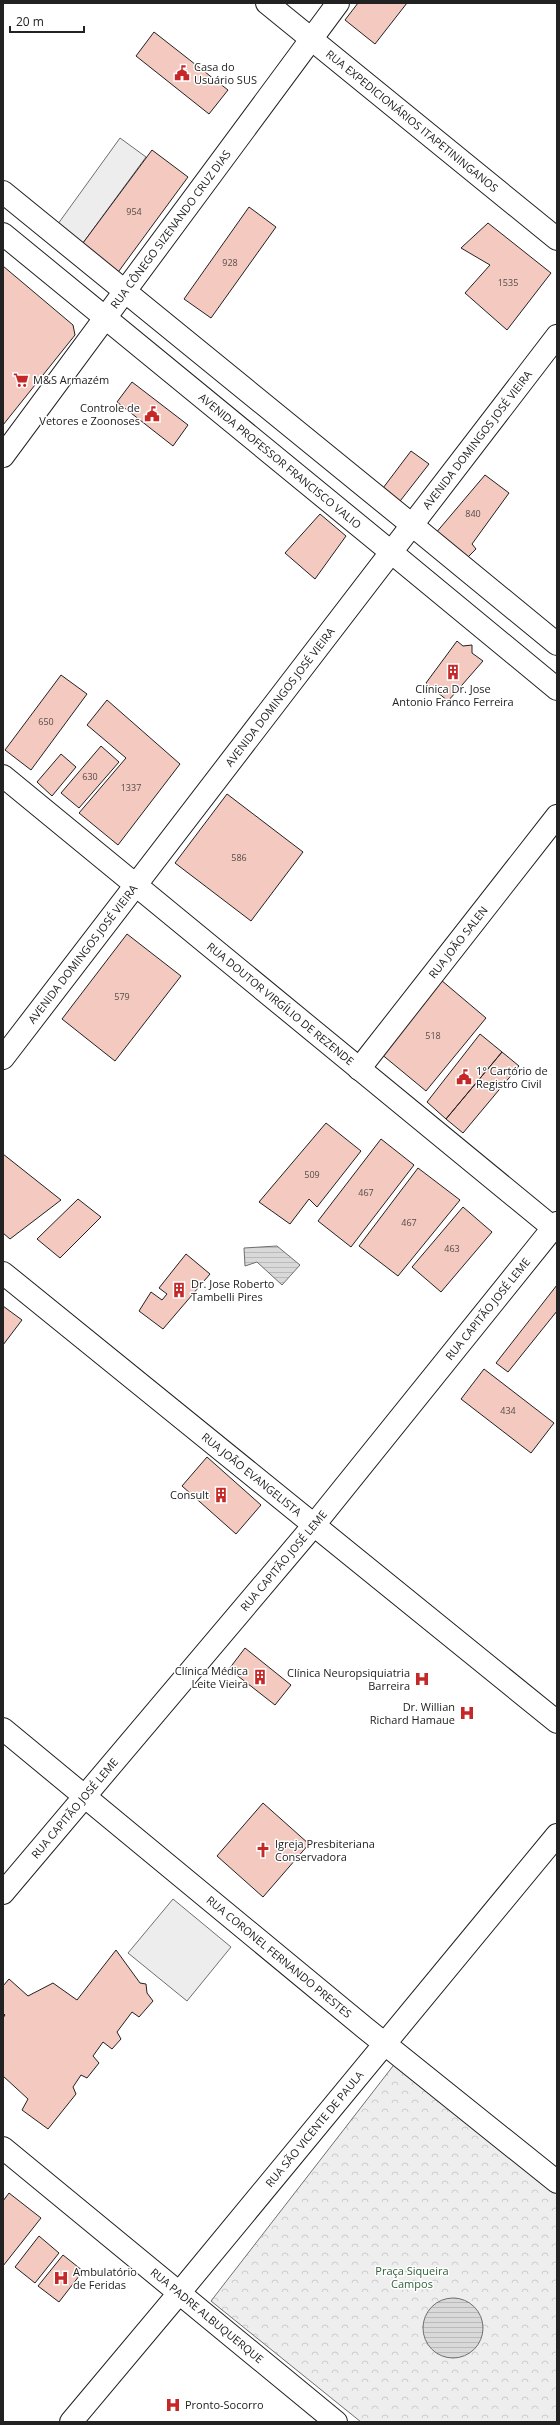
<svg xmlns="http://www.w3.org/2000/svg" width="560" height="2425" viewBox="0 0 560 2425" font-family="'Open Sans',sans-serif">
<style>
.park{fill:url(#park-crowns);stroke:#6f6f6f}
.parking{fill:#ededed;stroke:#6f6f6f}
.water{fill:url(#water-rules);stroke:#6f6f6f}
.building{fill:#f3c9c0;stroke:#222}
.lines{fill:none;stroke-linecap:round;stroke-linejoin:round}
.street-casing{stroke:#222;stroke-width:24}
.secondary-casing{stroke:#222;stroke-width:24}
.primary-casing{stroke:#222;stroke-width:24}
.street{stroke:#fff;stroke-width:22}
.secondary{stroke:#fff;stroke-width:22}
.primary{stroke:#fff;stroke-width:22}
.labels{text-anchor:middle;stroke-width:3;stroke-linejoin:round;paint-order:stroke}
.number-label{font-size:9px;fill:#564c4a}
.poi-label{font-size:11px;fill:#222;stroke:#fff;text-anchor:start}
.street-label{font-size:11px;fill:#222;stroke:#fff}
.park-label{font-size:11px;fill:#2f5e38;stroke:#fff}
</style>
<defs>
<pattern id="park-crowns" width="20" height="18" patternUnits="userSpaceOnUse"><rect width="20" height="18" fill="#eee"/><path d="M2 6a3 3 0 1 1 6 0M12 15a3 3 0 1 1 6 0" fill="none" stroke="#ccc"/></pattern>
<pattern id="water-rules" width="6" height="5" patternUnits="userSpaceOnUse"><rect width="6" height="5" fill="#d9d9d9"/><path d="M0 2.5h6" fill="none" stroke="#bababa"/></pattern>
</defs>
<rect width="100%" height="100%" fill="#fff"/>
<path class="park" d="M 400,2057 L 557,2188 L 557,2422 L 361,2422 L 211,2301 Z"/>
<path class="parking" d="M 120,138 L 146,157 L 80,247 L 55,228 Z
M 173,1899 L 231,1947 L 187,2001 L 128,1953 Z"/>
<path class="water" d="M 277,1246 L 300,1265 L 282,1285 L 257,1262 L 245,1266 L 244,1248 Z
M423 2328a30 30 0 1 1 60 0a30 30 0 1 1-60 0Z"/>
<path class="building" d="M 358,3 L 407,3 L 375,44 L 345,20 Z
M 154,32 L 228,90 L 209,114 L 136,56 Z
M 152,150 L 188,177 L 116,275 L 80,247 Z
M 249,207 L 276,227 L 211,318 L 184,299 Z
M 488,223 L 551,273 L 507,330 L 465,293 L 490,265 L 461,248 Z
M 3,266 L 73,325 L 75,335 L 3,425 Z
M 132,382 L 188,425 L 173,446 L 117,402 Z
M 411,451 L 429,464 L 397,505 L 380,492 Z
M 485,475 L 509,493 L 472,544 L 476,549 L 465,560 L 435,534 Z
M 320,514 L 346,536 L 315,579 L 285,553 Z
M 457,641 L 463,646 L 472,645 L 472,653 L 483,661 L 448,701 L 426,683 Z
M 61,675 L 87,694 L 31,770 L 5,750 Z
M 107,700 L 180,764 L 118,845 L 79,813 L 126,758 L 87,725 Z
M 101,746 L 119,762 L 79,808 L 61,793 Z
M 61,754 L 76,767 L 52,796 L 37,782 Z
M 227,794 L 303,852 L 251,921 L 175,863 Z
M 127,934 L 181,976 L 115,1061 L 62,1019 Z
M 441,980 L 486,1018 L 426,1091 L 380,1053 Z
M 480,1034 L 502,1052 L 446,1119 L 427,1102 Z
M 502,1052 L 519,1066 L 463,1133 L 446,1119 Z
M 326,1123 L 361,1151 L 317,1207 L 309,1199 L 290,1224 L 259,1202 Z
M 381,1139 L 414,1165 L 351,1247 L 318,1221 Z
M 3,1154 L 61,1200 L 10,1239 L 3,1233 Z
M 418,1168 L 460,1200 L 398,1276 L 359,1246 Z
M 78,1199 L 101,1217 L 60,1258 L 37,1239 Z
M 463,1207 L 492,1232 L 441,1292 L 412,1267 Z
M 186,1254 L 210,1274 L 163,1329 L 139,1311 L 151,1292 L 162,1300 L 167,1294 L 159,1288 Z
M 557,1285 L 557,1311 L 508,1372 L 496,1363 Z
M 3,1306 L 22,1320 L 3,1345 Z
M 484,1369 L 554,1423 L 531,1453 L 461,1399 Z
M 207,1457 L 261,1505 L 236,1534 L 182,1486 Z
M 245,1648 L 291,1685 L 275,1705 L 229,1669 Z
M 263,1803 L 309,1844 L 263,1897 L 217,1856 Z
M 116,1950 L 140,1983 L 146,1984 L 147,1993 L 153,2001 L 139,2017 L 132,2012 L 117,2032 L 121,2039 L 112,2049 L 103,2042 L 93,2056 L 99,2063 L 87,2078 L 81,2075 L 73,2087 L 76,2094 L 48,2129 L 22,2110 L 28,2099 L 3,2076 L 3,2018 L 5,2015 L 3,2013 L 3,1986 L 9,1979 L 28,1996 L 53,1983 L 77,2000 Z
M 9,2193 L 41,2218 L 3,2266 L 3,2201 Z
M 39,2236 L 59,2253 L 35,2283 L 15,2267 Z
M 63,2255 L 83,2271 L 59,2302 L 38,2286 Z"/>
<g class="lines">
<g class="street-casing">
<g id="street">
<path id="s1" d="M 267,3 L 557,239"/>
<path id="s2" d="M 3,456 L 338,3"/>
<path id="s3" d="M 359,1069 L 557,816"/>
<path id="s4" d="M 3,1273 L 557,1722"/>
<path id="s5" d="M 3,1729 L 365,2028 L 557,2182"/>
<path id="s6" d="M 3,1893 L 314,1525 L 557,1223"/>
<path id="s7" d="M 71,2422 L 180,2292 L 557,1835"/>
</g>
</g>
<g class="secondary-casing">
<g id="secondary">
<path d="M 412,525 L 557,644"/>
<path d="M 391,552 L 557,689"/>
<path id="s8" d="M 3,776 L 557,1231"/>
</g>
</g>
<g class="primary-casing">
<g id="primary">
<path d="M 3,192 L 412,525"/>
<path id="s9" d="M 3,234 L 391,552"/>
<path id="s10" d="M 3,1058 L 557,336"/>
<path id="s11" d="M 3,2148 L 336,2422"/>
</g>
</g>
<use href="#street" class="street"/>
<use href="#secondary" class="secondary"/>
<use href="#primary" class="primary"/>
</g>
<defs>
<g id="civic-bare" transform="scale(1.2)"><path d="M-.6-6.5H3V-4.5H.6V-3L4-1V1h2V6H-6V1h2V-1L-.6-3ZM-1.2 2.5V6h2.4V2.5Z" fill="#c62828" stroke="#fff" stroke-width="2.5" paint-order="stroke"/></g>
<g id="supermarket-bare" transform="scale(1.2)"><path d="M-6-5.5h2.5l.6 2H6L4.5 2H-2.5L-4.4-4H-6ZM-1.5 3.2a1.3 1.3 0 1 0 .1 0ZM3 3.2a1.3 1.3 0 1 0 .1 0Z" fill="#c62828" stroke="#fff" stroke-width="2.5" paint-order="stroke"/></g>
<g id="building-bare" transform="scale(1.2)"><path d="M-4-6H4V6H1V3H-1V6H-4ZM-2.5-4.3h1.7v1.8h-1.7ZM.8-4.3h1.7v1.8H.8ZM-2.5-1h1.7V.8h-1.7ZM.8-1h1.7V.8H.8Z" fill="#c62828" stroke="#fff" stroke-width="2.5" paint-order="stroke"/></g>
<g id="hospital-bare" transform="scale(1.2)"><path d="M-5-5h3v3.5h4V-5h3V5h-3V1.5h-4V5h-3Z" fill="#c62828" stroke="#fff" stroke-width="2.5" paint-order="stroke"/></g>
<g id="church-bare" transform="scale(1.2)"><path d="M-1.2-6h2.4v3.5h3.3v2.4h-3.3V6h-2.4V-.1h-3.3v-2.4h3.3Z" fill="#c62828" stroke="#fff" stroke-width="2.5" paint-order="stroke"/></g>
</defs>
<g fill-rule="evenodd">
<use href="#civic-bare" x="182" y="73"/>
<use href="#supermarket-bare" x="21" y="380"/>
<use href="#civic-bare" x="152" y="414"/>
<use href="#building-bare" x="453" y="672"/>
<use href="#civic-bare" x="464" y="1077"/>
<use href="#building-bare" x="179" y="1290"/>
<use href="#building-bare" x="221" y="1495"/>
<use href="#building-bare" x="260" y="1677"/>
<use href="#hospital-bare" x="422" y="1679"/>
<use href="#hospital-bare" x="467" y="1713"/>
<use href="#church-bare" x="263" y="1850"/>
<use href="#hospital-bare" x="61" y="2278"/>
<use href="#hospital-bare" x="173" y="2405"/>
</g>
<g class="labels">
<g class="number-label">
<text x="134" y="215">954</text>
<text x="230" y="266">928</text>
<text x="508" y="286">1535</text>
<text x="473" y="517">840</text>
<text x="46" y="725">650</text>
<text x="90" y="780">630</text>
<text x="131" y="791">1337</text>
<text x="239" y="861">586</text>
<text x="122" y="1000">579</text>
<text x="433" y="1039">518</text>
<text x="312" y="1178">509</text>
<text x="366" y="1196">467</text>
<text x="409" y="1226">467</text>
<text x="452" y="1252">463</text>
<text x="508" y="1414">434</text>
</g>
<g class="poi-label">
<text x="194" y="71">Casa do<tspan x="194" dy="13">Usuário SUS</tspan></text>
<text x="33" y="384">M&amp;S Armazém</text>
<text x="140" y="412" text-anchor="end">Controle de<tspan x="140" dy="13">Vetores e Zoonoses</tspan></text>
<text x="453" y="693" text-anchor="middle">Clínica Dr. Jose<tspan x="453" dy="13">Antonio Franco Ferreira</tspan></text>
<text x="476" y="1075">1° Cartório de<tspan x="476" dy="13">Registro Civil</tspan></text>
<text x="191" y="1288">Dr. Jose Roberto<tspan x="191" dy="13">Tambelli Pires</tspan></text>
<text x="209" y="1499" text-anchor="end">Consult</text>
<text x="248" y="1675" text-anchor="end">Clínica Médica<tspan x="248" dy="13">Leite Vieira</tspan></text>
<text x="410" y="1677" text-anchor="end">Clínica Neuropsiquiatria<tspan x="410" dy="13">Barreira</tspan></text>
<text x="455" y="1711" text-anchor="end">Dr. Willian<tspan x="455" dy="13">Richard Hamaue</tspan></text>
<text x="275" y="1848">Igreja Presbiteriana<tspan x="275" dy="13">Conservadora</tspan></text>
<text x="73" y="2276">Ambulatório<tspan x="73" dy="13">de Feridas</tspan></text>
<text x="185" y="2409">Pronto-Socorro</text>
</g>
<g class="street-label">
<text dy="4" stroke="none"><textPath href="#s1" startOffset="187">RUA EXPEDICIONÁRIOS ITAPETININGANOS</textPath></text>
<text dy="4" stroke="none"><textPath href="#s2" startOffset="282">RUA CÔNEGO SIZENANDO CRUZ DIAS</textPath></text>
<text dy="4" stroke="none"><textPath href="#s10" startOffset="779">AVENIDA DOMINGOS JOSÉ VIEIRA</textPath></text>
<text dy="4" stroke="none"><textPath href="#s9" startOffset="358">AVENIDA PROFESSOR FRANCISCO VALIO</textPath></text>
<text dy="4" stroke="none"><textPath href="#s10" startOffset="455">AVENIDA DOMINGOS JOSÉ VIEIRA</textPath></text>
<text dy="4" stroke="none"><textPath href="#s3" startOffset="161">RUA JOÃO SALEN</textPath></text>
<text dy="4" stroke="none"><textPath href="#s10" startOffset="131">AVENIDA DOMINGOS JOSÉ VIEIRA</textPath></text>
<text dy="4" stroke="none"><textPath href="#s8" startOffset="359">RUA DOUTOR VIRGÍLIO DE REZENDE</textPath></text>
<text dy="4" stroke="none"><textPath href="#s6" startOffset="759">RUA CAPITÃO JOSÉ LEME</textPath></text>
<text dy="4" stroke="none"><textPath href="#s4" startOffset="320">RUA JOÃO EVANGELISTA</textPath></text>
<text dy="4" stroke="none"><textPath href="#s6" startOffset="435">RUA CAPITÃO JOSÉ LEME</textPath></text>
<text dy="4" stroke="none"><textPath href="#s6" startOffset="111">RUA CAPITÃO JOSÉ LEME</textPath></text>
<text dy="4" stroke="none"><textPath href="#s5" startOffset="358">RUA CORONEL FERNANDO PRESTES</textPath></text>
<text dy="4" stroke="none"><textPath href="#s7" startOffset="381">RUA SÃO VICENTE DE PAULA</textPath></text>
<text dy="4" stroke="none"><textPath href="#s11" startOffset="264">RUA PADRE ALBUQUERQUE</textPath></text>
</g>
<g class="park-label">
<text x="412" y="2275">Praça Siqueira<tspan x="412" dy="13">Campos</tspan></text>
</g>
</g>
<rect width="560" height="2425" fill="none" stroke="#222222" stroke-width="8"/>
<path d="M10 26v6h74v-6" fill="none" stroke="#222222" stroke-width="2"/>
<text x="16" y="26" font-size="12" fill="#222222" stroke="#ffffff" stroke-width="3" paint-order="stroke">20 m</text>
</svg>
